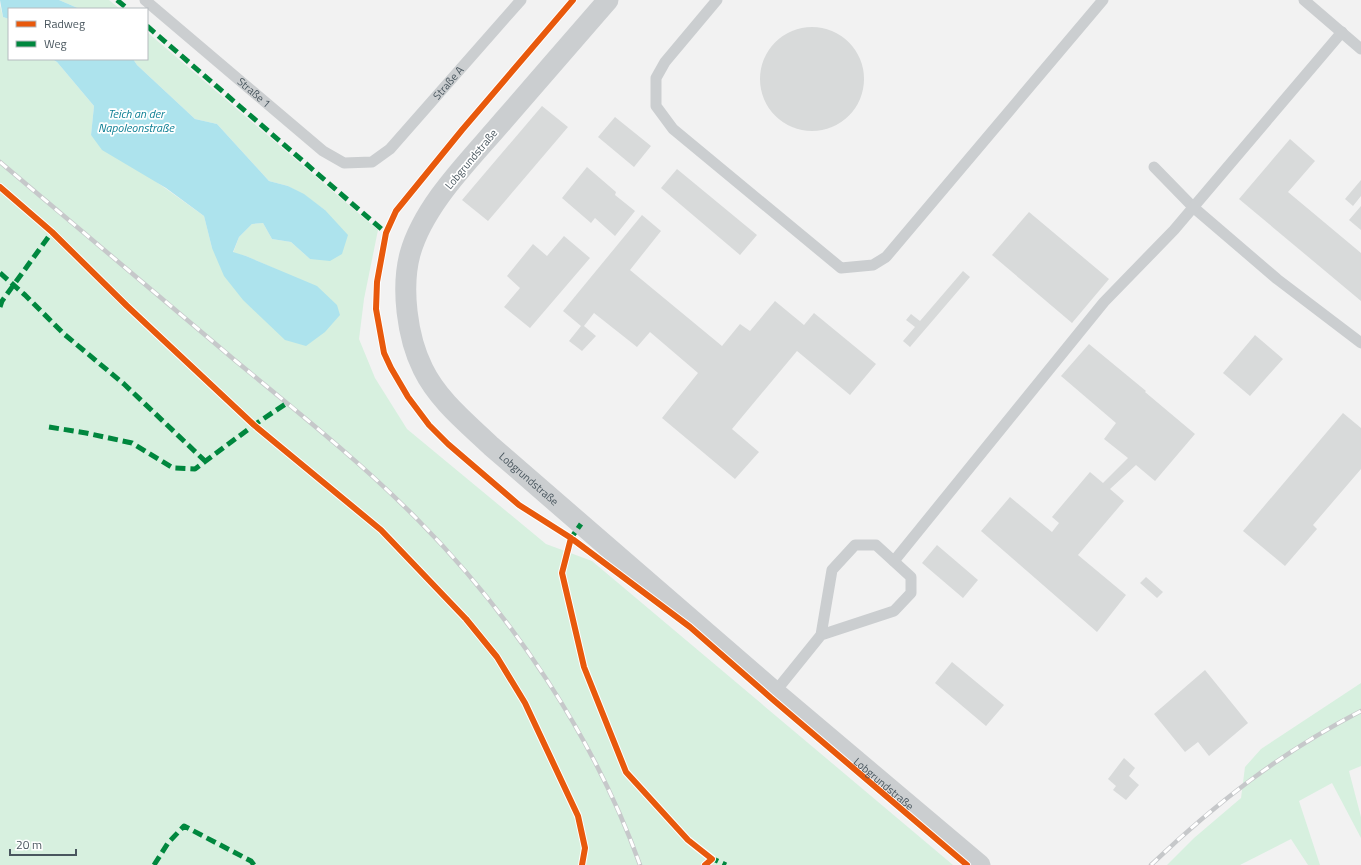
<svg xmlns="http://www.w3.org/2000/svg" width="1361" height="865" viewBox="0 0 1361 865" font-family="'Titillium Web',sans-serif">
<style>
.green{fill:#d7f0df}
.water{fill:#ade3ed}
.building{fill:#d8dada}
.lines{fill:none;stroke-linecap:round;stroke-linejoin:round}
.lane{stroke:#cbced0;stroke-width:11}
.street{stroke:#cbced0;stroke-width:21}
.rail-casing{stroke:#c6c8ca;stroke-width:4.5}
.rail{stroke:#fff;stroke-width:3;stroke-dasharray:9;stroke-linecap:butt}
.quiet{stroke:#00873e;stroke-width:5;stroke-dasharray:10 5;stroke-linecap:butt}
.cycleway-casing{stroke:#fff;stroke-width:8}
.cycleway{stroke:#e8590c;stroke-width:6}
.labels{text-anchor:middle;stroke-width:3.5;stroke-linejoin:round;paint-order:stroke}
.street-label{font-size:11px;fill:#49565e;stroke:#fff}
.water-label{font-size:12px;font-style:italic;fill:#0f8095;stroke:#fff}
</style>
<rect width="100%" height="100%" fill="#f2f2f2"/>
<path class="green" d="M 59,0 L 109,0 L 120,9 L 80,9 Z
M 0,5 L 3,17 L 9,19 L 9,59 L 52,59 L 57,62 L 94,106 L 91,135 L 204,216 L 212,248 L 280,271 L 246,256 L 233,253 L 239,237 L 252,224 L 263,223 L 272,239 L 291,242 L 310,259 L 325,210 L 304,195 L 288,186 L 269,181 L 217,124 L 195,119 L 137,65 L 133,59 L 147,59 L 147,32 L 378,230 L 364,299 L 359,339 L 375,378 L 407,429 L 546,544 L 592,561 L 953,865 L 0,865 Z
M 1361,683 L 1361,766 L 1349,771 L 1361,817 L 1361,838 L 1332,783 L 1299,801 L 1320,865 L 1308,865 L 1291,839 L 1240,865 L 1167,865 L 1194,838 L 1241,798 L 1245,767 L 1261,749 Z"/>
<path class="water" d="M 0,0 L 59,0 L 80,9 L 9,9 L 9,19 L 3,17 Z
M 52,59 L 133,59 L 137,65 L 195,119 L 217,124 L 269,181 L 288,186 L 304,194 L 325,210 L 348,235 L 342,254 L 330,261 L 310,259 L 291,242 L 272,239 L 263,223 L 252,224 L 239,237 L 233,252 L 246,256 L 317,286 L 337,305 L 340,315 L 325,332 L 306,346 L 285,340 L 243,300 L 224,276 L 212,248 L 204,216 L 166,188 L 102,150 L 91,135 L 94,106 L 57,62 Z"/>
<path class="building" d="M760 79a52 52 0 1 1 104 0a52 52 0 1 1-104 0Z
M 542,106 L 568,127 L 488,221 L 462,200 Z
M 615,117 L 651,146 L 634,167 L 598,137 Z
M 1290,139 L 1315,161 L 1288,192 L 1361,253 L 1361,301 L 1239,199 Z
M 587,167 L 616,192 L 615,195 L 635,211 L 615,236 L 595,218 L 591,223 L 562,198 Z
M 677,169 L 757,235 L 740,255 L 661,188 Z
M 1361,180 L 1361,196 L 1353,206 L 1345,199 Z
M 1361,206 L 1361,230 L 1349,220 Z
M 1029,212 L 1109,279 L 1072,323 L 992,255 Z
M 642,215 L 661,231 L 630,270 L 722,346 L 740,324 L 750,331 L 775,301 L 804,325 L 814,313 L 876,364 L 850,395 L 797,351 L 732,429 L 759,452 L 735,479 L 662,418 L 698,373 L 650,332 L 637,347 L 594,313 L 584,326 L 596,336 L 582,351 L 569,341 L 581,326 L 563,311 Z
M 564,236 L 590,258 L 530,328 L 504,307 L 520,288 L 507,276 L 533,244 L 547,256 Z
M 963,271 L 970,277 L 910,347 L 903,341 L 915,327 L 906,320 L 911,314 L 920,321 Z
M 1255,335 L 1283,359 L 1250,396 L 1223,373 Z
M 1089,344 L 1146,391 L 1145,392 L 1195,434 L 1155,481 L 1136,465 L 1110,489 L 1124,501 L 1078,555 L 1126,595 L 1097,632 L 981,531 L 1010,497 L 1052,532 L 1059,523 L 1052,517 L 1090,472 L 1103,483 L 1128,458 L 1104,439 L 1116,423 L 1061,376 Z
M 1343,413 L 1361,428 L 1361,469 L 1313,525 L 1317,529 L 1285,566 L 1243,531 Z
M 937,545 L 978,580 L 963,598 L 922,563 Z
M 1146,577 L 1163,592 L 1157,598 L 1140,583 Z
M 952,662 L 1004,705 L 986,726 L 935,683 Z
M 1205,670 L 1248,723 L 1209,756 L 1198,742 L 1185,752 L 1154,714 Z
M 1124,758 L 1135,768 L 1129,776 L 1139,785 L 1126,800 L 1113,790 L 1116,786 L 1108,779 Z"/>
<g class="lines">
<g class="lane">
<path id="s1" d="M 145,0 L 323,151 L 344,163 L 372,162 L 390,149 L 521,0"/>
<path d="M 717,0 L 665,62 L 656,78 L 656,106 L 673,129 L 841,268 L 873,265 L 886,257 L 1103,0"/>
<path d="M 1304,0 L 1361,49"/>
<path d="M 1154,167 L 1193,207 L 1277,279 L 1361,343"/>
<path d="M 894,561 L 1104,302 L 1174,230 L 1342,32"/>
<path d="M 775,692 L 821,635 L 832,570 L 855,545 L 876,545 L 911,577 L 911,593 L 894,611 L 821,635"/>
</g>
<path class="street" id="s2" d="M 608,0 C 573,40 538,81 503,121 C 470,160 424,204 410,254 C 401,288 407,337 423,369 C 438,400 467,423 491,446 L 775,692 L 980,865"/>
<g class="rail-casing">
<path id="rail" d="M 0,162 C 79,229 158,295 237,362 C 299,413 363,464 419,521 C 513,616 595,739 640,865
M 1151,865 C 1216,803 1280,753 1361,711"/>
</g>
<use href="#rail" class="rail"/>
<path class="quiet" d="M 117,0 L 128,9
M 147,26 L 386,233
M 0,273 L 25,295 L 64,334 L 124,384 L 205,461
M 0,307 L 2,301 L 52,232
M 49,427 L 86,433 L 132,443 L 173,468 L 195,469 L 254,425 L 287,403
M 570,541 L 571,538 L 581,524
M 709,857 L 726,865
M 154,865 L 168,843 L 184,826 L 251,861 L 254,865"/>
<g class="cycleway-casing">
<path id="cycleway" d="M 573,0 L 462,130 L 396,211 L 386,233 L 377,282 L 376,309 L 384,353 L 391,368 L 408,397 L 429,425 L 448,444 L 519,505 L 571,538 L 690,627 L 771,698 L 967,865
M 0,187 L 52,232 L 127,306 L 254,425 L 381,530 L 466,619 L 497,657 L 525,703 L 578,816 L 585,848 L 582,865
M 571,538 L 562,573 L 584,667 L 626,772 L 688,840 L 712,859 L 705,865"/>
</g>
<use href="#cycleway" class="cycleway"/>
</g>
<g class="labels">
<g class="street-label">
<text dy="4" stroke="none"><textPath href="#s1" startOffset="396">Straße A</textPath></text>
<text dy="4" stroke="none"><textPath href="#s1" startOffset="143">Straße 1</textPath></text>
<text transform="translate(471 159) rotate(-50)" y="4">Lobgrundstraße</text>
<text dy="4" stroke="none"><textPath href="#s2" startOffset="595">Lobgrundstraße</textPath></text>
<text dy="4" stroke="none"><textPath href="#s2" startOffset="1063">Lobgrundstraße</textPath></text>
</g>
<g class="water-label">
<text x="136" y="118">Teich an der<tspan x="136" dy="14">Napoleonstraße</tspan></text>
</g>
</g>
<rect x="8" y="8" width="140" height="52" fill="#ffffff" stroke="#b6bbbf"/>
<rect x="16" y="21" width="20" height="6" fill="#e8590c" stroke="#b6bbbf"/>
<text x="44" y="28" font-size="12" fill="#49565e">Radweg</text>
<rect x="16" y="41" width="20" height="6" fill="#00873e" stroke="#b6bbbf"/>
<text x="44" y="48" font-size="12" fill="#49565e">Weg</text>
<path d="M10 849v6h66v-6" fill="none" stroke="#49565e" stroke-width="2"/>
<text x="16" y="849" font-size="12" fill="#49565e" stroke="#ffffff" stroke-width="3" paint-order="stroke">20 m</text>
</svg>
